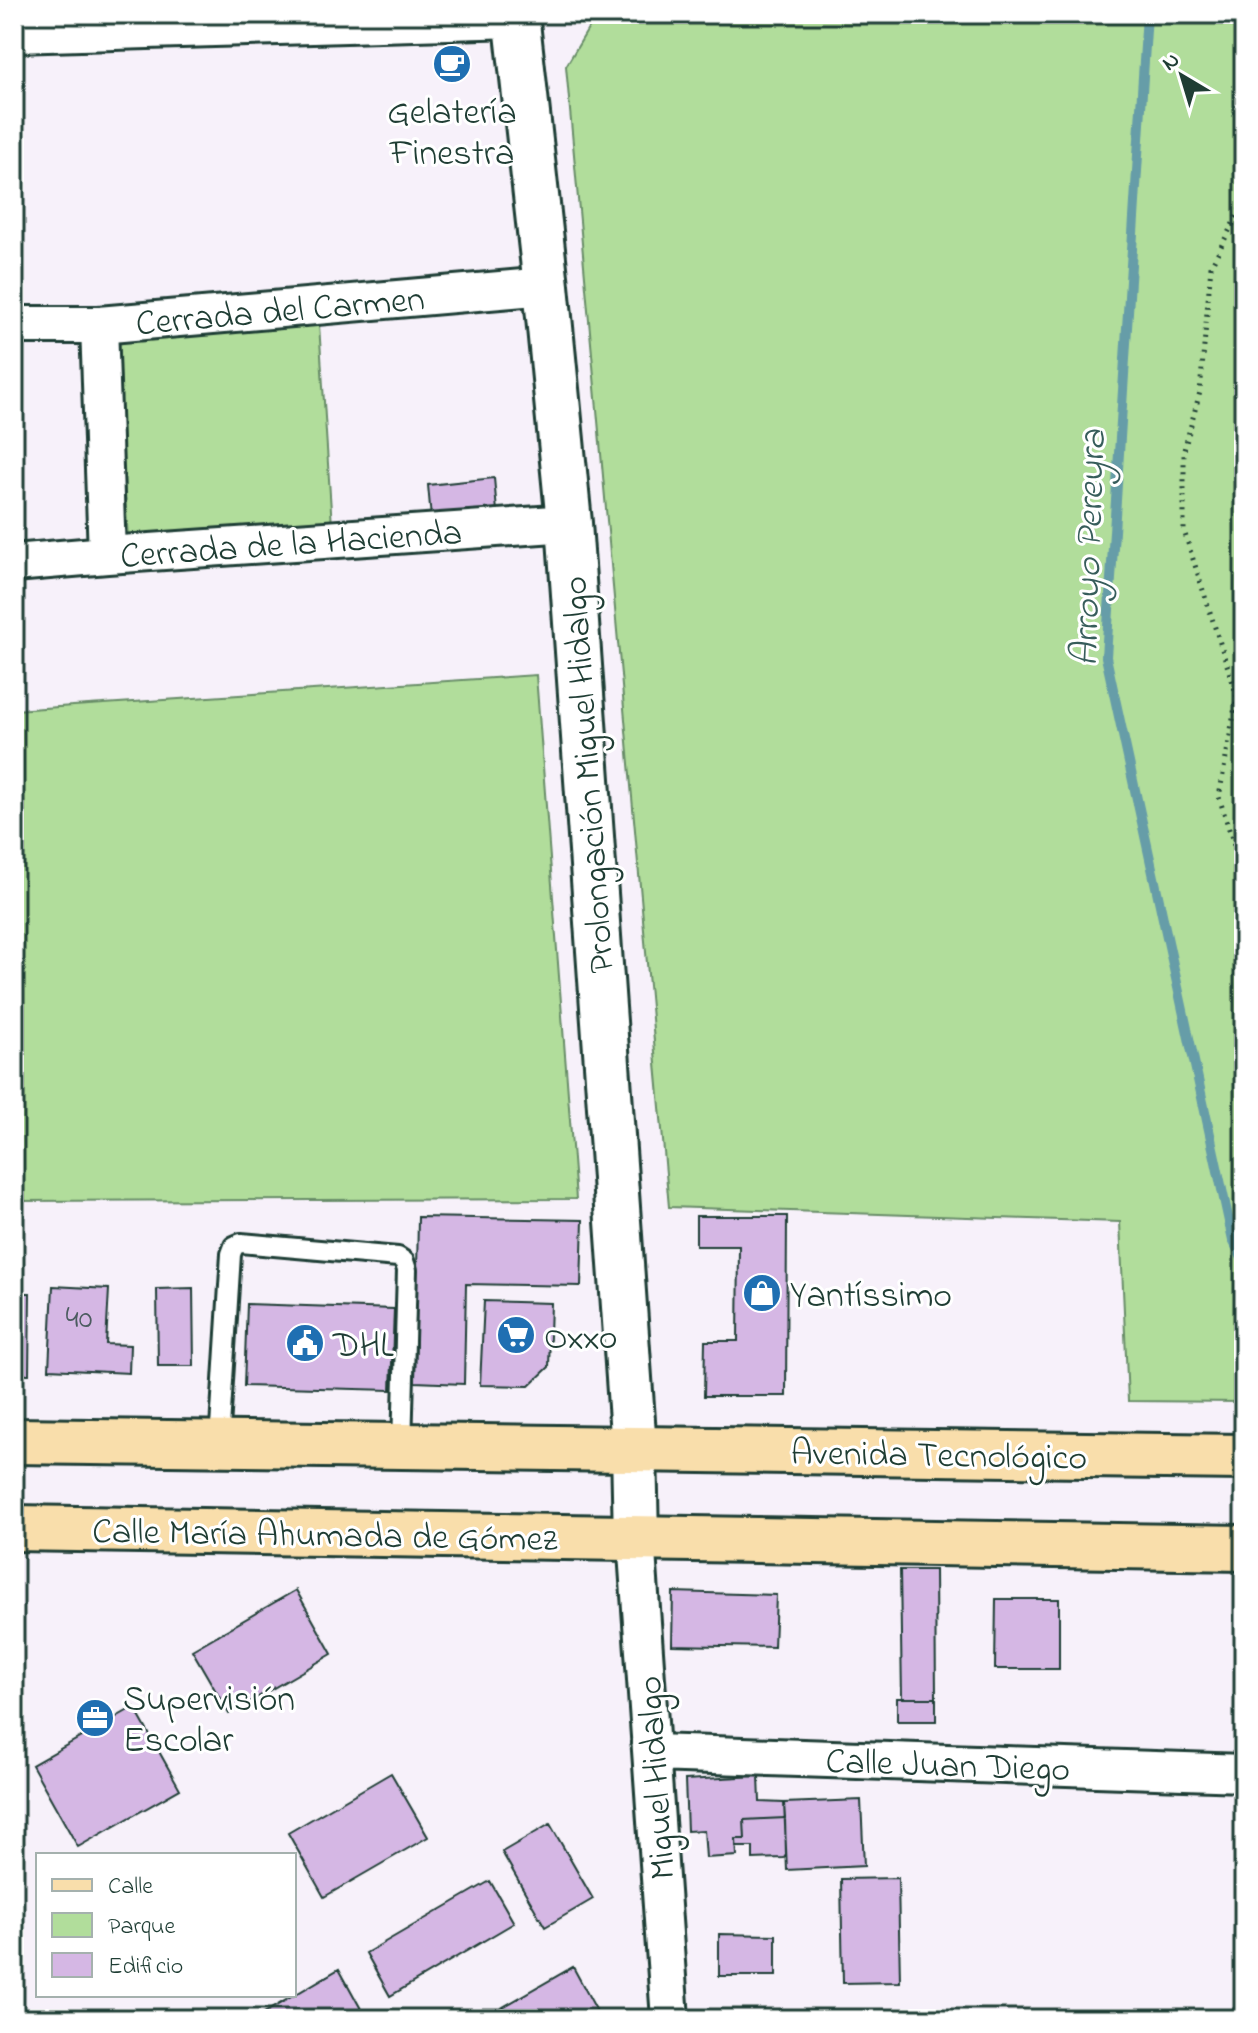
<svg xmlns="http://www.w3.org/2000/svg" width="1258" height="2033" viewBox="0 0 1258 2033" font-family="'Indie Flower',sans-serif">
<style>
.green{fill:#b1dd9b;stroke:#688d68;stroke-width:2}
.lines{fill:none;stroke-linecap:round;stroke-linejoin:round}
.stream{stroke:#669da8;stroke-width:10}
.building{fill:#d5b7e4;stroke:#1f3d34;stroke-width:2}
.service-casing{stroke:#1f3d34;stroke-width:24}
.minor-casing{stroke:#1f3d34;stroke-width:42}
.secondary-casing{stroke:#1f3d34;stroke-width:50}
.primary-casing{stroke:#1f3d34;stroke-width:50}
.path{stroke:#1f3d34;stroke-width:5;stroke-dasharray:2 6;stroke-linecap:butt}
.service{stroke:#fff;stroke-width:18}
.minor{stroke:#fff;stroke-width:36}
.secondary{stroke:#fff;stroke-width:44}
.primary{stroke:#f9deab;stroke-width:44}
.labels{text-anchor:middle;stroke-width:6;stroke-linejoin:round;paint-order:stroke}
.number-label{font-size:32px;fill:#4c5c60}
.poi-label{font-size:36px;fill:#1f3d34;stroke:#fff;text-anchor:start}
.street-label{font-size:36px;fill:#1f3d34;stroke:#fff}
.water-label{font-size:38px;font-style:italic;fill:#375d5b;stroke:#fff}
</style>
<rect width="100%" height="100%" fill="#f7f1fa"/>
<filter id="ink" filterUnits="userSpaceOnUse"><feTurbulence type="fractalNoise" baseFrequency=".0125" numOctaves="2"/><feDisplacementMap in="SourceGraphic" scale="16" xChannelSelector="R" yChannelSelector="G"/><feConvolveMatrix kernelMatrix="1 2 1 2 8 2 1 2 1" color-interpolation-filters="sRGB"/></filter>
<g filter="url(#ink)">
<path class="green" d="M 597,14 L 1244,14 L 1244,1402 L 1128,1401 L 1120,1222 L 669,1207 L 566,66 Z
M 319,324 L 332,526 L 128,539 L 115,338 Z
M 536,675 L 576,1199 L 14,1201 L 14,710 Z"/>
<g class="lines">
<path class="stream" d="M 1147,14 L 1106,657 L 1233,1240 L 1244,1262"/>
</g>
<path class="building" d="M 494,478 L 497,511 L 431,518 L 428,485 Z
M 696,1216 L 787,1216 L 786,1396 L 704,1396 L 705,1341 L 738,1341 L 739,1246 L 696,1246 Z
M 418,1217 L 583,1220 L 581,1286 L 466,1284 L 464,1384 L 415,1382 Z
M 53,1286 L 109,1289 L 106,1344 L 130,1345 L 129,1373 L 49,1369 Z
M 193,1288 L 194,1366 L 158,1366 L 157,1289 Z
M 14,1293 L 30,1293 L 29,1374 L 14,1374 Z
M 484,1301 L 551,1303 L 549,1367 L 529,1386 L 480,1385 Z
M 247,1304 L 394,1309 L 391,1390 L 244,1386 Z
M 900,1570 L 935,1570 L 936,1698 L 902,1698 Z
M 296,1590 L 332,1654 L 229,1714 L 192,1650 Z
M 673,1592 L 776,1595 L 774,1647 L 672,1645 Z
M 996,1599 L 1059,1599 L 1059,1669 L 995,1669 Z
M 897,1698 L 936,1698 L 936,1721 L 897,1721 Z
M 134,1707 L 180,1789 L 78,1847 L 32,1765 Z
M 391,1773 L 428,1837 L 324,1897 L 288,1833 Z
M 759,1776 L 760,1802 L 784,1803 L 785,1818 L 744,1820 L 745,1839 L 736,1839 L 737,1856 L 706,1858 L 704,1830 L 687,1831 L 685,1780 Z
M 861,1800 L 864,1866 L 787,1870 L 784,1803 Z
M 785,1818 L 786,1855 L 784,1858 L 753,1859 L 753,1847 L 736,1847 L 736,1839 L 745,1839 L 744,1820 Z
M 550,1824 L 593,1899 L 545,1927 L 502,1852 Z
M 898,1878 L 900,1982 L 843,1983 L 841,1879 Z
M 490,1881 L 514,1923 L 390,1996 L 366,1953 Z
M 719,1934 L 776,1935 L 776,1976 L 719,1976 Z
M 573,1967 L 599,2015 L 592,2019 L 482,2019 Z
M 339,1969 L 361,2009 L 344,2019 L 254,2019 Z"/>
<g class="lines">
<g class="service-casing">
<path id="service" d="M 219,1444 L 231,1254 L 234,1246 L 241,1243 L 398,1257 L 404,1261 L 407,1270 L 402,1446"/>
</g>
<g class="minor-casing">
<path id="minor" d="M 14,34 L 516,19
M 14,325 L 99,325 L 546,286
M 99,325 L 107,555
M 14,563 L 107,555 L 569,523
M 636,1538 L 670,2019
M 653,1753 L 1244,1773"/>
</g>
<g class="secondary-casing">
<path id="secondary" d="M 516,14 L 546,286 L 569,523 L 634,1449 L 636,1538"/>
</g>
<g class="primary-casing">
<path id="primary" d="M 14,1441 L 1244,1457
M 14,1528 L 1244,1548"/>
</g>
<path class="path" d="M 1244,202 L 1211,266 L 1200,392 L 1184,450 L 1184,531 L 1237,696 L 1219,797 L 1238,858 L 1244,864"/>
<use href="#service" class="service"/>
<use href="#minor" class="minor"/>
<use href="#secondary" class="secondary"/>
<use href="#primary" class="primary"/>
</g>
</g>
<defs>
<g id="cafe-disc" transform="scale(2)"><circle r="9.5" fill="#1f6fb2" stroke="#fff"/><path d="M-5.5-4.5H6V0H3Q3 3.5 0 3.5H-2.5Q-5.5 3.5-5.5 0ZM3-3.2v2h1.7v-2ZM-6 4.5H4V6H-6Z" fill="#fff"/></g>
<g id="shop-disc" transform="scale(2)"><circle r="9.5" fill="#1f6fb2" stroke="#fff"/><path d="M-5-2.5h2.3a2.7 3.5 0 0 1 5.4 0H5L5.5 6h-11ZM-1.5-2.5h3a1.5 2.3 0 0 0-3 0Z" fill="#fff"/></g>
<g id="supermarket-disc" transform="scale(2)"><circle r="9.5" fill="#1f6fb2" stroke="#fff"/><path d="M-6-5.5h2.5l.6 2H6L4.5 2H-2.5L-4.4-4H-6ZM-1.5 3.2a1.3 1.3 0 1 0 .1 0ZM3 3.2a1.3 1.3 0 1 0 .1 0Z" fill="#fff"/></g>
<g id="civic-disc" transform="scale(2)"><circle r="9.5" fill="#1f6fb2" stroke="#fff"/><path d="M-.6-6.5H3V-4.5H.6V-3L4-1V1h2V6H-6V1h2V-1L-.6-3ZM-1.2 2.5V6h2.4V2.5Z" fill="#fff"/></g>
<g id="office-disc" transform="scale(2)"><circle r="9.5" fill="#1f6fb2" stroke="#fff"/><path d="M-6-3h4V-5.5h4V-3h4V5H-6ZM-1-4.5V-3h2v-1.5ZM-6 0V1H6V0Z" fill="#fff"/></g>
</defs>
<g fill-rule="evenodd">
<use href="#cafe-disc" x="452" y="64"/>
<use href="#shop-disc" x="762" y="1293"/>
<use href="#supermarket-disc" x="516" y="1335"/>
<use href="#civic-disc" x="305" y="1343"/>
<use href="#office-disc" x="95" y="1718"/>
</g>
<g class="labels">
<g class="number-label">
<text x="79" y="1327">40</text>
</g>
<g class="poi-label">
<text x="452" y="123" text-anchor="middle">Gelatería<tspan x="452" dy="41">Finestra</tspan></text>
<text x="790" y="1306">Yantíssimo</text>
<text x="544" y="1348">Oxxo</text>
<text x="333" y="1356">DHL</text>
<text x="123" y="1710">Supervisión<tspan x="123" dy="41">Escolar</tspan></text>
</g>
<g class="street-label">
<text transform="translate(280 309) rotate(-5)" y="13">Cerrada del Carmen</text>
<text transform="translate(291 542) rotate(-4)" y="13">Cerrada de la Hacienda</text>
<text transform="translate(586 775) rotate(-94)" y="13">Prolongación Miguel Hidalgo</text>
<text transform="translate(939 1453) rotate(1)" y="13">Avenida Tecnológico</text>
<text transform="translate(325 1533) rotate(1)" y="13">Calle María Ahumada de Gómez</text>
<text transform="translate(948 1763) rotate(2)" y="13">Calle Juan Diego</text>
<text transform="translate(654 1778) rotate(-94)" y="13">Miguel Hidalgo</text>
</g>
<g class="water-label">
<text transform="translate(1087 548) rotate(-88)" y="13">Arroyo Pereyra</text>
</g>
</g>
<rect width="1258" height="2033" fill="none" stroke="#fff" stroke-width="48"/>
<rect x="24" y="24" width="1210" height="1985" fill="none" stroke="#1f3d34" stroke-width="3" filter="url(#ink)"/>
<rect x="36" y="1853" width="260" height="144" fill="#ffffff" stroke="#a5b1ae" stroke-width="2"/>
<rect x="52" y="1879" width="40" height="12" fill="#f9deab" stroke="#a5b1ae" stroke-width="2"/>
<text x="108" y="1893" font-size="24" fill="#1f3d34">Calle</text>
<rect x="52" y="1913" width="40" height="24" fill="#b1dd9b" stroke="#a5b1ae" stroke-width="2"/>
<text x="108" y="1933" font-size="24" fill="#1f3d34">Parque</text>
<rect x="52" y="1953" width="40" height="24" fill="#d5b7e4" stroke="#a5b1ae" stroke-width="2"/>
<text x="108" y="1973" font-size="24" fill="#1f3d34">Edificio</text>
<g transform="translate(1182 76) rotate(322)" stroke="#ffffff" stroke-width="6" paint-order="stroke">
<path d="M0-6L14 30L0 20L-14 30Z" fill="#1f3d34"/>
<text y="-12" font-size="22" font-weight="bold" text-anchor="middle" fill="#1f3d34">N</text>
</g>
</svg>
